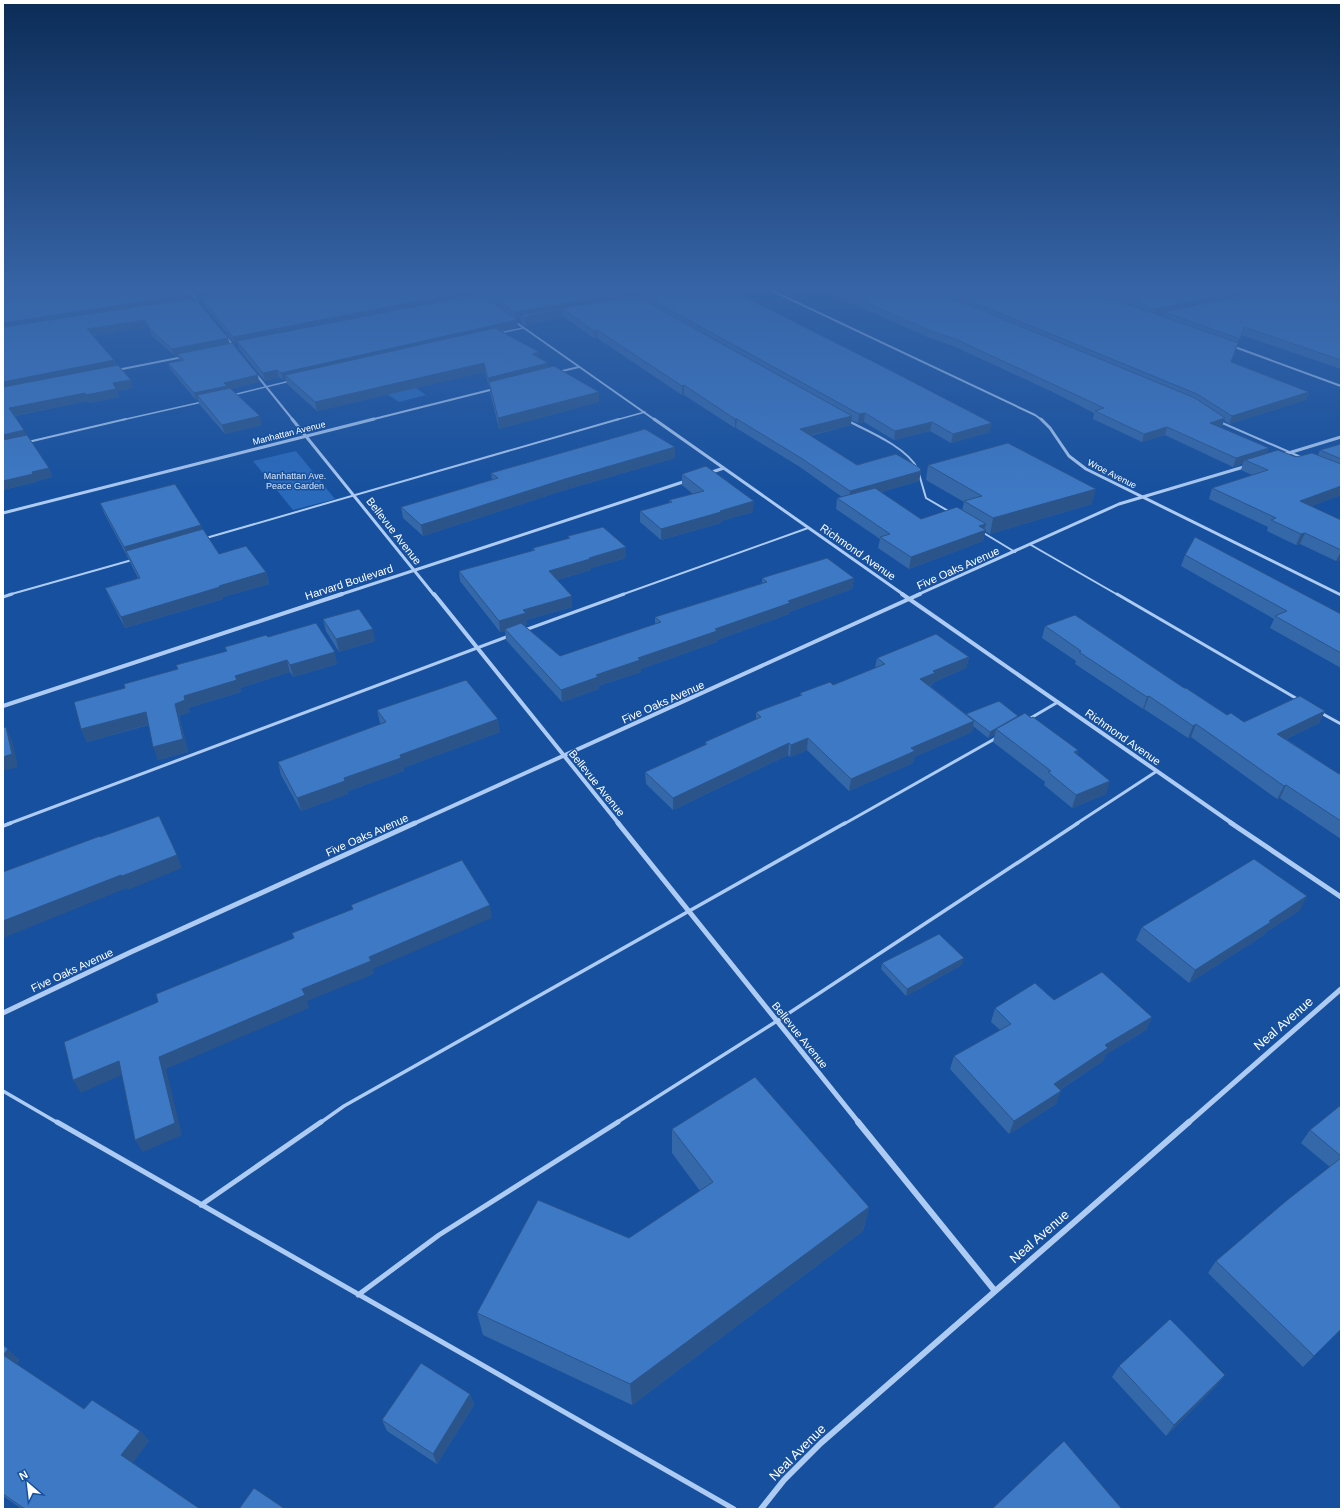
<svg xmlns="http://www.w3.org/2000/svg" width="1344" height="1512" viewBox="0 0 1344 1512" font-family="Arial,sans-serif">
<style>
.green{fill:#296abc}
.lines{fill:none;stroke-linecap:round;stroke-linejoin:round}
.service-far4{stroke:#aeccf3;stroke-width:1.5}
.service-far3{stroke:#aeccf3;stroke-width:2}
.service-far2{stroke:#aeccf3;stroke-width:3}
.service-far1{stroke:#aeccf3;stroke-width:3.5}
.service{stroke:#aeccf3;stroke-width:5}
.minor-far4{stroke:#aeccf3;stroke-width:2}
.minor-far3{stroke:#aeccf3;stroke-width:3}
.minor-far2{stroke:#aeccf3;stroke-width:4}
.minor-far1{stroke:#aeccf3;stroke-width:5}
.minor{stroke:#aeccf3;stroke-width:6}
.wall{fill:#3568a9;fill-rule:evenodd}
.shaded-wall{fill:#2b558a}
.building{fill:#3e79c5;stroke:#2b558a}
.labels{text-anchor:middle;stroke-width:3;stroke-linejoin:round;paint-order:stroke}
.far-street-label{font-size:9px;fill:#fff;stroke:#16509e}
.far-park-label{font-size:9px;fill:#d6e7fd;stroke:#16509e}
.street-label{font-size:11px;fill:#fff;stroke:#16509e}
.near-street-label{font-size:13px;fill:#fff;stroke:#16509e}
</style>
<rect width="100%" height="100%" fill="#16509e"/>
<path class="green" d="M 389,369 L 426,395 L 399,402 L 360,376 Z
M 296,451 L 335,499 L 293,510 L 253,461 Z"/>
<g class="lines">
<path class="service-far4" d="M 500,333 L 523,328
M 233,395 L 290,381
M 122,420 L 202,402
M 616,420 L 645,412"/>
<path class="service-far3" d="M 848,421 C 870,432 906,447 918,469
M 1220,422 L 1303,458
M 28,442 L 126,419
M 919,474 L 926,498 L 950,512
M 982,532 L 1015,552
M 206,538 L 619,419
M 1031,545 L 1118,595
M 8,595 L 132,560
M 621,595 L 808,528"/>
<path class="service-far2" d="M 1117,594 L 1299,700
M 3,597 L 12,594
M 525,630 L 624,594
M 1321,713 L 1341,724
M 1029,719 L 1058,702
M 8,824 L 509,636
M 844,824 L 998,737
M 1076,824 L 1157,771"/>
<path class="service-far1" d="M 3,826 L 11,823
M 3,1091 L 58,1123
M 320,1123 L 344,1106 L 845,823
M 616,1123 L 777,1021 L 1078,823"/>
<path class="service" d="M 57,1122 L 734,1509
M 201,1205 L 321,1122
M 358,1295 L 439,1235 L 618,1122"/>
<path class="minor-far4" d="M 185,286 L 198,302
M 762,286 L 1035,415 L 1042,420
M 514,321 L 655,420
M 225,335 L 234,347
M 1232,346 L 1341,386
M 117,370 L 183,357
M 558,372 L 579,367
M 255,373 L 293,420
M 370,420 L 494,389"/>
<path class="minor-far3" d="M 292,419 L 434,595
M 654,419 L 904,595
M 1041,419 L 1050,428 L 1069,456 L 1086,469 L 1341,595
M 1282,455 L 1341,437
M 709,473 L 724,468
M 3,513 L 374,419
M 339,595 L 686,481
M 917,595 L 1119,504 L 1247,466"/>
<path class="minor-far2" d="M 434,594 L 619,824
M 902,594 L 1233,824
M 3,706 L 342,594
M 413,824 L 920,594"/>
<path class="minor-far1" d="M 618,823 L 859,1123
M 1231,823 L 1341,897
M 3,1013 L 131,952 L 415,823
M 1188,1123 L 1341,989"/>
<path class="minor" d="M 858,1122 L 995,1291
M 761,1509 L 784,1480 L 821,1443 L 1189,1122"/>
</g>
<path class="wall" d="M 3,286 L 193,298 L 228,338 L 229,344 L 259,382 L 231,389 L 262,425 L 225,434 L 199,404 L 198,400 L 196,400 L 170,369 L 168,363 L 179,361 L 178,356 L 175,356 L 152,336 L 148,327 L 93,336 L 114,360 L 116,365 L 133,388 L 117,391 L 119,397 L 89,403 L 88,401 L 15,416 L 26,435 L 49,468 L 52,477 L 36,481 L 36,482 L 3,490 Z
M 188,286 L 468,286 L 472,288 L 472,286 L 723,286 L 990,432 L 951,443 L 930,431 L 894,440 L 864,422 L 858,423 L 851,420 L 851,425 L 810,436 L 857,465 L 921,471 L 919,481 L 881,492 L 921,519 L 962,511 L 964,502 L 926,480 L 928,465 L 1092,504 L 990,534 L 985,531 L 983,541 L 909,569 L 878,548 L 880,539 L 836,509 L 837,498 L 842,497 L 800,467 L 736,428 L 735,428 L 684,395 L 682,395 L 667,385 L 597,338 L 595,339 L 564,317 L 525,326 L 522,324 L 521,319 L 517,319 L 518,327 L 501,331 L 540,358 L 548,363 L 548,368 L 599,402 L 499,429 L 490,392 L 490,387 L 489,387 L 485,372 L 317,411 L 287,384 L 286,380 L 283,380 L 279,377 L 265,381 L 239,349 L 238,344 L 235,344 L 203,304 L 202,299 L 199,300 ZM 474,290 L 480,294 L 475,295 Z
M 813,286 L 1281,286 L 1281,287 L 1301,287 L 1301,286 L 1341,286 L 1341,369 L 1241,335 L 1231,362 L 1309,392 L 1306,400 L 1229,424 L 1224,420 L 1222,426 L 1220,427 L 1267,453 L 1296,457 L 1318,455 L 1320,450 L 1341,444 L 1341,495 L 1311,506 L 1341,520 L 1341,560 L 1340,560 L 1336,561 L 1300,544 L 1296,545 L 1267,531 L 1268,527 L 1209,499 L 1212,488 L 1252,475 L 1241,470 L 1243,463 L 1233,467 L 1165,435 L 1142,442 L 1093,419 L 1094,413 L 1057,394 L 953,346 L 930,338 ZM 1164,314 L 1163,317 L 1158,315 Z
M 675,458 L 565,490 L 423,536 L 403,518 L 401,507 L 492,480 L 491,473 Z
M 682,474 L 753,512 L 721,521 L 721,523 L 661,540 L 640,522 L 640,511 L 669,503 L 669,500 L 693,494 L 682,485 Z
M 100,503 L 201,525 L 202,530 L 219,554 L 266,572 L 269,584 L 223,597 L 223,599 L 125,628 L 110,599 L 105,588 L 138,578 L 128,558 L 104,513 Z
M 568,536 L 626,558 L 591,568 L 591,570 L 557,580 L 572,607 L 526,620 L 527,624 L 524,625 L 560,656 L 655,624 L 655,617 L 762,583 L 762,578 L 854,578 L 852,589 L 789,612 L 789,614 L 717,640 L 717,642 L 641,669 L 641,672 L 598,686 L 599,689 L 562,702 L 506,640 L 505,631 L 500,632 L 460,581 L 459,571 L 533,551 L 533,548 L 568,539 Z
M 1185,555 L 1341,614 L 1341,668 L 1270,628 L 1274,619 L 1181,566 Z
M 323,619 L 375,641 L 339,652 L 326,631 Z
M 1045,626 L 1184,688 L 1227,715 L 1244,722 L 1325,711 L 1319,723 L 1286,739 L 1339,774 L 1341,773 L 1341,839 L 1280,798 L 1277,799 L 1191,737 L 1188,738 L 1144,709 L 1143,709 L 1075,664 L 1076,661 L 1042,638 Z
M 268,637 L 337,664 L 293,677 L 290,672 L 240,688 L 241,692 L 188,708 L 190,712 L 179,716 L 188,752 L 158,760 L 149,725 L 87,742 L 81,729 L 125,688 L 178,669 L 226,651 L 225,647 Z
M 969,657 L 966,668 L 934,682 L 933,684 L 930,686 L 966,714 L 1018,716 L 1018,718 L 1031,718 L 1078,750 L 1077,755 L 1106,794 L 1072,808 L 1044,785 L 1045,782 L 993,742 L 995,734 L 988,738 L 973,726 L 972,732 L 914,757 L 913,763 L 849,791 L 807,750 L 790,757 L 788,755 L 673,810 L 646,784 L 645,772 L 705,745 L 705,742 L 756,719 L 756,712 L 800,696 L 800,693 L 833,685 L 875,668 L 877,658 Z
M 377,710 L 500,732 L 403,768 L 404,771 L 348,791 L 348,794 L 301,811 L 281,775 L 278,762 L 381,724 L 380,723 Z
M 1300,910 L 1266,932 L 1264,935 L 1189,983 L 1136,940 L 1142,927 Z
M 882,963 L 962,965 L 938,978 L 937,979 L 906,996 L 881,969 Z
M 1054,1000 L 1152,1017 L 1146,1030 L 1105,1055 L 1103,1061 L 1060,1090 L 1056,1104 L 1009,1134 L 950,1069 L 954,1056 L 1000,1030 L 991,1022 L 995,1008 Z
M 1341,1105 L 1341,1330 L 1303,1367 L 1208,1273 L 1216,1261 L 1330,1167 L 1301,1143 L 1310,1130 Z
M 672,1129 L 869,1207 L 863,1231 L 632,1405 L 483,1335 L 477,1313 L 629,1238 L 700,1191 L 672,1153 Z
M 3,1345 L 19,1360 L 16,1364 L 84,1409 L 140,1431 L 149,1441 L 132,1463 L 200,1509 L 22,1509 L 3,1496 Z
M 1119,1366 L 1225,1375 L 1216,1386 L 1166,1436 L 1112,1377 Z
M 470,1394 L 474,1405 L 437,1464 L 387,1431 L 382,1420 Z"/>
<path class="shaded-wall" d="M 24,286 L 79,286 L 3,296 L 3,289 Z
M 246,286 L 296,286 L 201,297 L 202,299 L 199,300 L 197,293 Z
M 671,286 L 709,286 L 643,295 L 643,297 L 566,311 L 563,309 L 564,317 L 525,326 L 524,317 L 521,315 L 521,319 L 516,319 L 515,312 Z
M 1263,286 L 1281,286 L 1280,288 L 1164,312 L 1164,314 L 1154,316 L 1156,309 Z
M 474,290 L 475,297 L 237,341 L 238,344 L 235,344 L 233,337 Z
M 192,294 L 193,300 L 3,330 L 3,323 Z
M 145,320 L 148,327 L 90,336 L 87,329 Z
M 517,320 L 518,327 L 289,379 L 285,375 L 286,380 L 283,380 L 281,373 Z
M 597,330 L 597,338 L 595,339 L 594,331 Z
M 228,338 L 230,345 L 177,354 L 178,356 L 175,356 L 172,349 Z
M 539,352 L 540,361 L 532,354 Z
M 114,360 L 116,368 L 3,391 L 3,382 Z
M 484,363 L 485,372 L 317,411 L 315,402 Z
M 548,363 L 549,372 L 489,382 L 490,387 L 489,387 L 488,378 Z
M 277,370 L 279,377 L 265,381 L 263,373 Z
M 258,375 L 259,382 L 228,390 L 197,395 L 198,400 L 196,400 L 194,393 L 224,383 Z
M 131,380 L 133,388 L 117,391 L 119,397 L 89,403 L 86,395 L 113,383 Z
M 684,385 L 684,395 L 682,395 L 682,386 Z
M 599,392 L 599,402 L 499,429 L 498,418 Z
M 1309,392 L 1306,400 L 1229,424 L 1232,416 Z
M 85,393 L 88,401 L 13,416 L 9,408 Z
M 865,413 L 864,422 L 858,423 L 859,414 Z
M 260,416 L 262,425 L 225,434 L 222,425 Z
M 852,416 L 851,425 L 799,438 L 800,429 Z
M 1225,418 L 1222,426 L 1207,431 L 1210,423 Z
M 735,419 L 737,419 L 736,428 L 735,428 Z
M 932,422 L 930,431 L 894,440 L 895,431 Z
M 992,423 L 990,432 L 951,443 L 953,434 Z
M 1167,427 L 1165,435 L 1142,442 L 1144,434 Z
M 24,430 L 27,439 L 3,444 L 3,435 Z
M 675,447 L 675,458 L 565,490 L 423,536 L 421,525 L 565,479 Z
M 1269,448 L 1266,457 L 1245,460 L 1243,463 L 1233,467 L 1236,458 Z
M 49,468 L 52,477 L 36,481 L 36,482 L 3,490 L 3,481 L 32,472 Z
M 921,471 L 919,481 L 849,501 L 850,491 Z
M 1341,486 L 1341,495 L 1296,512 L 1300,501 Z
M 1096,489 L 1092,504 L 990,534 L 993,518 Z
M 754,501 L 753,512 L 721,521 L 721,523 L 661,540 L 661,529 L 720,511 Z
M 986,524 L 984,530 L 986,530 L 983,541 L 909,569 L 911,557 L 979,526 Z
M 201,525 L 204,536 L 126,551 L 128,558 L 124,547 Z
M 1305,533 L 1300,544 L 1296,545 L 1301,534 Z
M 626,547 L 626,558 L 591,568 L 591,570 L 550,582 L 549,571 L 589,558 Z
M 1341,551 L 1341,558 L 1340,560 L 1336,561 Z
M 266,572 L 269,584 L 223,597 L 223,599 L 125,628 L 121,617 L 219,586 Z
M 854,578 L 852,589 L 789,612 L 789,614 L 717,640 L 717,642 L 641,669 L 641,672 L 598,686 L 599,689 L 562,702 L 561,690 L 596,675 L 638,658 L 788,601 Z
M 572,596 L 572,607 L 526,620 L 527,624 L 506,630 L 505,629 L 505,631 L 500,632 L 499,621 L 523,610 Z
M 373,629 L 375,641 L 339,652 L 336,639 Z
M 335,652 L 337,664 L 293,677 L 290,665 Z
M 969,657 L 966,668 L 934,682 L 933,684 L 918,690 L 920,679 L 933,671 Z
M 287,660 L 290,672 L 240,688 L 241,692 L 188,708 L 190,712 L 179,716 L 188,752 L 158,760 L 153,747 L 175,704 L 184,696 L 235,676 Z
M 1149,696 L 1144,709 L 1143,709 L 1147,697 Z
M 1325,711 L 1319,723 L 1271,746 L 1277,734 Z
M 146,712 L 151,724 L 87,742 L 81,729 Z
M 1018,716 L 1016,722 L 996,729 L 995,734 L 988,738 L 990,732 Z
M 498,719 L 500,732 L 403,768 L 404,771 L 348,791 L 348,794 L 301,811 L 297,798 L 400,755 Z
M 974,721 L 972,732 L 914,757 L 913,763 L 849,791 L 851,779 L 911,748 Z
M 1196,724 L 1191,737 L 1188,738 L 1193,726 Z
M 6,727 L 12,740 L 18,767 L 3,771 L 3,757 Z
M 808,738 L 807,750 L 790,757 L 791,745 Z
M 789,743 L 788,755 L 673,810 L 673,798 Z
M 1078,750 L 1074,763 L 1074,752 Z
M 1110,781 L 1106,794 L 1072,808 L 1076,795 Z
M 1286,785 L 1280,798 L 1277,799 L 1284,786 Z
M 177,855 L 182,868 L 128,890 L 127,888 L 3,938 L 3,921 L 121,875 Z
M 1307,896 L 1300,910 L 1266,932 L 1264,935 L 1189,983 L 1195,970 L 1269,921 Z
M 490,905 L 492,918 L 373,969 L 374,974 L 307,1001 L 309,1008 L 166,1069 L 182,1135 L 143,1152 L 135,1140 L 159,1057 L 369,957 Z
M 964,958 L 962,965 L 938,978 L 937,979 L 906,996 L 907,989 Z
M 1152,1017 L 1146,1030 L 1105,1055 L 1103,1061 L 1049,1097 L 1054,1084 L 1105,1045 Z
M 119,1061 L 126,1073 L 81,1093 L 73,1080 Z
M 1061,1091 L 1056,1104 L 1009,1134 L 1014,1121 Z
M 869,1207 L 863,1231 L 632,1405 L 630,1384 Z
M 1341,1329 L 1341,1330 L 1303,1367 Z
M 8,1349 L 19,1360 L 14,1366 L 3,1355 Z
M 1225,1375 L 1216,1386 L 1166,1436 L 1174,1425 Z
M 470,1394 L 474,1405 L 437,1464 L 433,1454 Z
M 140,1431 L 149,1441 L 130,1466 L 121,1455 Z"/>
<path class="building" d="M 3,286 L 24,286 L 3,289 Z
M 56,286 L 185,286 L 192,294 L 3,323 L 3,293 Z
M 192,286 L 246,286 L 197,293 Z
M 277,286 L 468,286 L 474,290 L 233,337 L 201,297 Z
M 477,286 L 671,286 L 515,312 Z
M 697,286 L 723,286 L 886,368 L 992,423 L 953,434 L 932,422 L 895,431 L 865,413 L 859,414 L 643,295 Z
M 829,286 L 922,286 L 1195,398 L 1225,418 L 1210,423 L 1269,448 L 1236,458 L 1167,427 L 1144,434 L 1095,411 L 1104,408 L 1059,387 L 955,339 L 931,331 Z
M 934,286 L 1075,286 L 1238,343 L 1231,362 L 1309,392 L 1232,416 L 1197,394 Z
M 1090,286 L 1263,286 L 1156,309 Z
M 1287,286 L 1297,286 L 1341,299 L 1341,360 L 1244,327 L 1240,339 L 1164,312 Z
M 1314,286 L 1341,286 L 1341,294 Z
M 480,294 L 517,320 L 281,373 L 277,370 L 263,373 L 237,341 Z
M 636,296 L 852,416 L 800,429 L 857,465 L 896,454 L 920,468 L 921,471 L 850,491 L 801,458 L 737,419 L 735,419 L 684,385 L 682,386 L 667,376 L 597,330 L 594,331 L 563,309 L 524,317 L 521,315 Z
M 195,298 L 228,338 L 172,349 L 150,329 L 145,320 L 87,329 L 114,360 L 3,382 L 3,327 Z
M 495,328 L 539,352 L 532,354 L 548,363 L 488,378 L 484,363 L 315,402 L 285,375 Z
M 232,343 L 258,375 L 224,383 L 227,386 L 194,393 L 168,363 L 184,360 L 177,354 Z
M 118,365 L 131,380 L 113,383 L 116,389 L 86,395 L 85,393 L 9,408 L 24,430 L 3,435 L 3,387 Z
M 554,366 L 599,392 L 498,418 L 489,382 Z
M 230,388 L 260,416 L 222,425 L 197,395 Z
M 645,429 L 675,447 L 565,479 L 421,525 L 401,507 L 498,478 L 491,473 Z
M 27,435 L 49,468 L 32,472 L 33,474 L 3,481 L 3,440 Z
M 1008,443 L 1096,489 L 993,518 L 964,501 L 982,496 L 928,465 Z
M 1341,444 L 1341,459 L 1320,450 Z
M 1278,450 L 1296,457 L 1312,453 L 1341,464 L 1341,486 L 1300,501 L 1341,520 L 1341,550 L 1305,533 L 1301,534 L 1271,520 L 1276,518 L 1212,488 L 1268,470 L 1245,460 Z
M 706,466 L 754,501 L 720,511 L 721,512 L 661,529 L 640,511 L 672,502 L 669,500 L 704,491 L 682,474 Z
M 175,484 L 201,525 L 124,547 L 100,503 Z
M 875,488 L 921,519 L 957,507 L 986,524 L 979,526 L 986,530 L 911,557 L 880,537 L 890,534 L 837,498 Z
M 603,527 L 626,547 L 589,558 L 590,559 L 549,571 L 572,596 L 523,610 L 526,613 L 499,621 L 459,571 L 535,550 L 533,548 L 570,538 L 568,536 Z
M 203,529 L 219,554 L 246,546 L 266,572 L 219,586 L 220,587 L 121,617 L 105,588 L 140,578 L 126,551 Z
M 1195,537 L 1341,614 L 1341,653 L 1275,616 L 1287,611 L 1185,555 Z
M 827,558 L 854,578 L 788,601 L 790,603 L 715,629 L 717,631 L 638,658 L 640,660 L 596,675 L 598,677 L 561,690 L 505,629 L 521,623 L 560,656 L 661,622 L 655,617 L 767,582 L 762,578 Z
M 359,609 L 373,629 L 336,639 L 323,619 Z
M 1075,615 L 1184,688 L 1186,688 L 1227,715 L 1231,713 L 1244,722 L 1300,696 L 1325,711 L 1277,734 L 1339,774 L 1341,773 L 1341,821 L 1286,785 L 1284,786 L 1196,724 L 1193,726 L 1149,696 L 1147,697 L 1079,652 L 1081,651 L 1045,626 Z
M 316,623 L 335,652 L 290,665 L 287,660 L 235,676 L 237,680 L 184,696 L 185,700 L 175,704 L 183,739 L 153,747 L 146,712 L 81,729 L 74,702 L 125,688 L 124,684 L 178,669 L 176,665 L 227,651 L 225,647 L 266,635 L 268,637 Z
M 936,634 L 969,657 L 933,671 L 935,673 L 920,679 L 974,721 L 911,748 L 915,751 L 851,779 L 808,738 L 791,745 L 789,743 L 673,798 L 645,772 L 707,744 L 705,742 L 761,717 L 756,712 L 802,695 L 800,693 L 830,682 L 833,685 L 885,664 L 877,658 Z
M 466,680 L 498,719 L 400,755 L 401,758 L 344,778 L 345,781 L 297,798 L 278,762 L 386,722 L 377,710 Z
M 999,701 L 1018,716 L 990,732 L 966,714 Z
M 1025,713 L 1031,718 L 1033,717 L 1078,750 L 1074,752 L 1110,781 L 1076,795 L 1048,772 L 1051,771 L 996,729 Z
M 6,727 L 12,754 L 3,757 L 3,728 Z
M 159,816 L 177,855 L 122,876 L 121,875 L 3,921 L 3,872 L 100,836 L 100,837 Z
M 1254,859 L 1307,896 L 1269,921 L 1271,922 L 1195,970 L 1142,927 Z
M 462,860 L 490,905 L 369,957 L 371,961 L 302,989 L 305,995 L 159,1057 L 175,1123 L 135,1140 L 119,1061 L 73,1080 L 64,1042 L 158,1002 L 156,994 L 294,938 L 292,933 L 353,909 L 351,905 Z
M 939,934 L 964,958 L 938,972 L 939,972 L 907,989 L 882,963 Z
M 1102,972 L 1152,1017 L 1105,1045 L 1108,1048 L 1054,1084 L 1061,1091 L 1014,1121 L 954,1056 L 1011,1024 L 995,1008 L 1035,983 L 1054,1000 Z
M 755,1077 L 869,1207 L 630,1384 L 477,1313 L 538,1200 L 629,1238 L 713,1182 L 672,1129 Z
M 1341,1105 L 1341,1156 L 1310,1130 Z
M 1341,1158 L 1341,1329 L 1314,1356 L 1216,1261 L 1286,1201 Z
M 1170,1319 L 1225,1375 L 1174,1425 L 1119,1366 Z
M 3,1345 L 8,1349 L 3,1355 Z
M 3,1355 L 84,1409 L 92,1400 L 140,1431 L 121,1455 L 200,1509 L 25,1509 L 3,1494 Z
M 421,1363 L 470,1394 L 433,1454 L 382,1420 Z
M 1064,1441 L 1122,1509 L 992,1509 Z
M 254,1488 L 285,1509 L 239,1509 Z"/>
<linearGradient id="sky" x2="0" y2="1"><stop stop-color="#0c2c57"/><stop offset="0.58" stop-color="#3664a6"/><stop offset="1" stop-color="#3664a6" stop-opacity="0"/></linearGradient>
<rect width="1344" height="497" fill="url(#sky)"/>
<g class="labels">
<g class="far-street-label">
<text transform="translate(289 433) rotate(-14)" y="3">Manhattan Avenue</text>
<text transform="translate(1112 474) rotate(27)" y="3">Wroe Avenue</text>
</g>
<g class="far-park-label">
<text x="295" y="479">Manhattan Ave.<tspan x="295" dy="10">Peace Garden</tspan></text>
</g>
<g class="street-label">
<text transform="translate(394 531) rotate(52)" y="4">Bellevue Avenue</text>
<text transform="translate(858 552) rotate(35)" y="4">Richmond Avenue</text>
<text transform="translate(958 568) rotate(-24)" y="4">Five Oaks Avenue</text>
<text transform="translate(349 582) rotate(-18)" y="4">Harvard Boulevard</text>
<text transform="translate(663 702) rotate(-24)" y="4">Five Oaks Avenue</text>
<text transform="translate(1123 737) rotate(35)" y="4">Richmond Avenue</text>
<text transform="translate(597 783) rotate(51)" y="4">Bellevue Avenue</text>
<text transform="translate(367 835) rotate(-24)" y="4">Five Oaks Avenue</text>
<text transform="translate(72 970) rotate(-25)" y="4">Five Oaks Avenue</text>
<text transform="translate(800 1035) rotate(51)" y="4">Bellevue Avenue</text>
</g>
<g class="near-street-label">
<text transform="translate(1283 1023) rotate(-41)" y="5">Neal Avenue</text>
<text transform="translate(1039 1236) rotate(-41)" y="5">Neal Avenue</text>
<text transform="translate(797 1452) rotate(-45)" y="5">Neal Avenue</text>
</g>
</g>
<rect width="1344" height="1512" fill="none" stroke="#ffffff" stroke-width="8"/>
<g transform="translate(28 1484) rotate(332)" stroke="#16509e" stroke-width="3" paint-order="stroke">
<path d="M0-3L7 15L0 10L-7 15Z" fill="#ffffff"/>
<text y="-6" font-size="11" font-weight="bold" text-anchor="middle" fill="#ffffff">N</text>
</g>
</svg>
